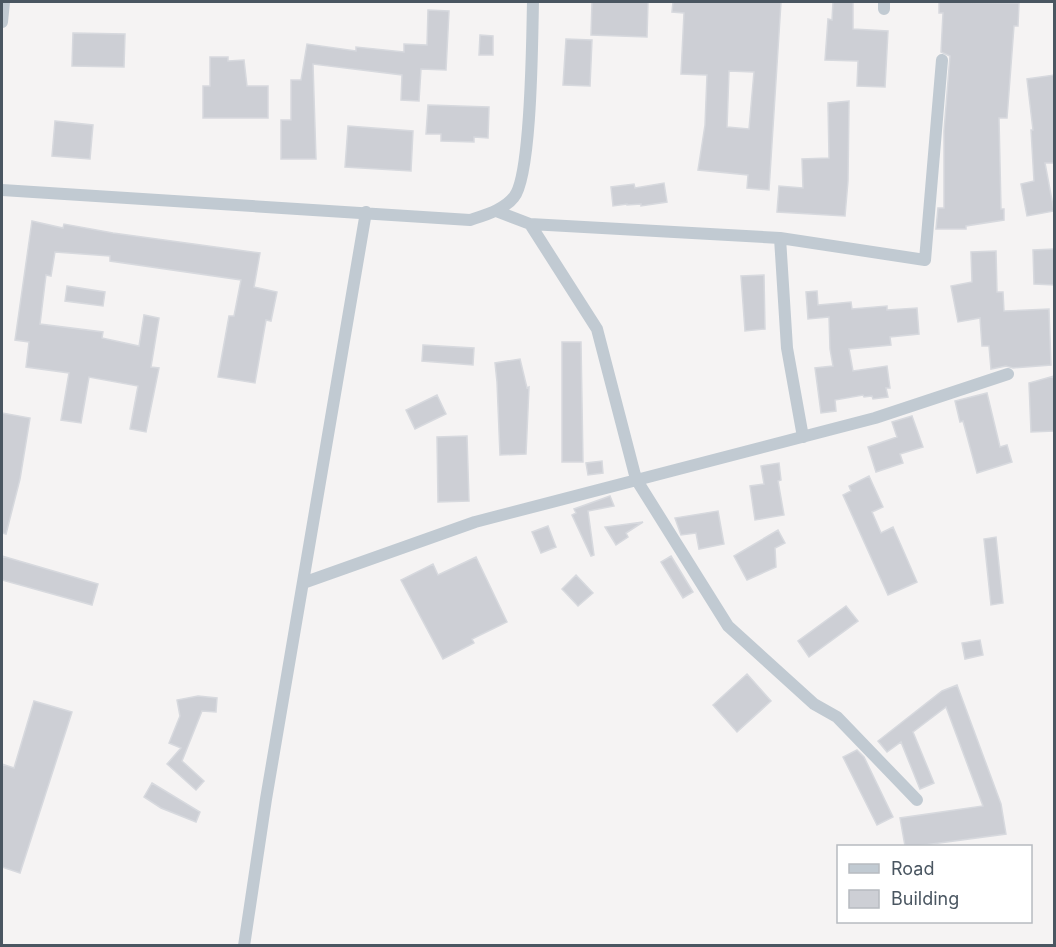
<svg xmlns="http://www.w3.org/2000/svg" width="1056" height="947" viewBox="0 0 1056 947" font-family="Inter,sans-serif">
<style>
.building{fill:#cdcfd5;stroke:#d7d9de;stroke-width:1.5;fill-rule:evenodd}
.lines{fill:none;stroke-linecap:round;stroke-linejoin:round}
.minor{stroke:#c1cad2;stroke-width:12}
</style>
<rect width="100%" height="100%" fill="#f5f3f3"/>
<path class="building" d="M 592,2 L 648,2 L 647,37 L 591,35 Z
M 673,2 L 781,2 L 769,190 L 747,188 L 748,175 L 698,170 L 705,125 L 707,75 L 681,74 L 684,13 L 672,12 ZM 729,71 L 754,72 L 749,129 L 727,127 Z
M 833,2 L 853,2 L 853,29 L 888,31 L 885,87 L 857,86 L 858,61 L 825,60 L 828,19 L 832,20 Z
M 939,2 L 1019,3 L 1018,26 L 1014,26 L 1007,118 L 999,118 L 1001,209 L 1004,209 L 1004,220 L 966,226 L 966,229 L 936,229 L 938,208 L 944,208 L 944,131 L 950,56 L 941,52 L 943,13 L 939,13 Z
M 428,10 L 449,11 L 446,70 L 421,69 L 419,101 L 401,100 L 402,75 L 313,64 L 316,159 L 281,159 L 281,120 L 291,120 L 291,80 L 301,80 L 307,44 L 356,51 L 356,47 L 404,52 L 404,44 L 427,45 Z
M 73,33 L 125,34 L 124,67 L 72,66 Z
M 480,35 L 493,36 L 493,55 L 479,55 Z
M 566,39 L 592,40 L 590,86 L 563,85 Z
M 210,57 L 228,57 L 228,61 L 244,60 L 247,86 L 268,86 L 268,118 L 203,118 L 203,86 L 210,86 Z
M 1054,75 L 1054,163 L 1045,163 L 1054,211 L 1027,216 L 1021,184 L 1034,181 L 1031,130 L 1033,130 L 1027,79 Z
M 849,101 L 848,181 L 845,216 L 777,212 L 779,186 L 803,188 L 802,159 L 829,158 L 828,103 Z
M 428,105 L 489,107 L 488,138 L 474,137 L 474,142 L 441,141 L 441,134 L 426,134 Z
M 55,121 L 93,125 L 90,159 L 52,156 Z
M 348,126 L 413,131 L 411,171 L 345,167 Z
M 664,183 L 667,202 L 641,206 L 641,204 L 627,205 L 627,204 L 613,206 L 611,187 L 634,184 L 635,188 Z
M 32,221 L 63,228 L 64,224 L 113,233 L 260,253 L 254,287 L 277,292 L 271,321 L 266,320 L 255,383 L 218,377 L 229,316 L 234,316 L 241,280 L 110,261 L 110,256 L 55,252 L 51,276 L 46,275 L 40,324 L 103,332 L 102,338 L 139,346 L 144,315 L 159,318 L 151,367 L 159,368 L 146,432 L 130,429 L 138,386 L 89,377 L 81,423 L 61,420 L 69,373 L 26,367 L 29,342 L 15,340 Z
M 1054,249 L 1054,285 L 1034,284 L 1033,250 Z
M 996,251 L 997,292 L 1003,292 L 1004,311 L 1049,309 L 1051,365 L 1013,368 L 1006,366 L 991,369 L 989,346 L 982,346 L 980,318 L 958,322 L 951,286 L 972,282 L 971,252 Z
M 764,275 L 765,329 L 745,331 L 741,276 Z
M 67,286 L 105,292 L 103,306 L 65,301 Z
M 817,291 L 818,305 L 851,302 L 852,309 L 887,306 L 887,310 L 917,308 L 919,334 L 890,337 L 891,345 L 849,349 L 853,371 L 887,366 L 890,388 L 886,388 L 888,397 L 873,399 L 872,396 L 864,397 L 863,395 L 835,400 L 836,411 L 821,413 L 815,368 L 833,366 L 830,349 L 829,317 L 808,319 L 806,292 Z
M 562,342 L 581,342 L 583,462 L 562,462 Z
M 423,345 L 474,348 L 473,365 L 422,361 Z
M 520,359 L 527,388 L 529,387 L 526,454 L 500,455 L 497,382 L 495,363 Z
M 1054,376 L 1054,431 L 1031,432 L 1029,383 Z
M 987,393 L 1000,447 L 1007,445 L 1012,462 L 977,473 L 963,421 L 960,422 L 955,401 Z
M 437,395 L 446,414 L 415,429 L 406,410 Z
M 2,413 L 30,418 L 20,479 L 6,534 L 2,533 Z
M 912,416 L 923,447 L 900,454 L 903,463 L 876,472 L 868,447 L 897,437 L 892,422 Z
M 467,436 L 469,501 L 438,502 L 437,437 Z
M 602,461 L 603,473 L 588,475 L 586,463 Z
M 779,463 L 781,480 L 778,481 L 784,515 L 755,520 L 750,486 L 764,484 L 761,466 Z
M 869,476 L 883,507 L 872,512 L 881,533 L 893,527 L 917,582 L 888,595 L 843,495 L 851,491 L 849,486 Z
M 610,496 L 614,506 L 588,511 L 594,555 L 591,556 L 572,515 L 576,513 L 574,509 Z
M 718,511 L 724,544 L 699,549 L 696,533 L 681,535 L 675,518 Z
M 643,522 L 626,533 L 628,537 L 616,545 L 605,527 Z
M 548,526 L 556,547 L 541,553 L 532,532 Z
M 778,530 L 785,543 L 775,548 L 776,567 L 747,580 L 734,556 Z
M 996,537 L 1003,603 L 991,605 L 984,539 Z
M 2,556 L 98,584 L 92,605 L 2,580 Z
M 671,556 L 693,592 L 683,598 L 661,562 Z
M 476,557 L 507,622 L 472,639 L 474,643 L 443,659 L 401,580 L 433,564 L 438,575 Z
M 576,575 L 593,593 L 578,606 L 562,589 Z
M 846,606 L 858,621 L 809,657 L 798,641 Z
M 980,640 L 983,655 L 965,659 L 962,643 Z
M 747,674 L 771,701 L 737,732 L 713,705 Z
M 957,685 L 1001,804 L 1006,834 L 917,846 L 905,846 L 900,818 L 983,806 L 946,707 L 913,732 L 934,783 L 920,789 L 901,742 L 887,752 L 878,741 L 942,691 Z
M 198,696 L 217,698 L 216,712 L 202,711 L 182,761 L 204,781 L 196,790 L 167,764 L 181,748 L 169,743 L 180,716 L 177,700 Z
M 34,701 L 72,712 L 20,873 L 2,867 L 2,764 L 14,768 Z
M 857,750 L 864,757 L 893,817 L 877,825 L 843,757 Z
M 152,783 L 200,812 L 196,822 L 161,808 L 144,797 Z"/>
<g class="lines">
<path class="minor" d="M 884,9 L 884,2
M 2,22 L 4,2
M 2,190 L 470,220 C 485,215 504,210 514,197 C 532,175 532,36 533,2
M 496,211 L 530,224 L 780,238 L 925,260 L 942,60
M 530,224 L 597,329 L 636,479 L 728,626 L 814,704 L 837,717 L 917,800
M 780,238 L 787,348 L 803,437
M 303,583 L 475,522 L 875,418 L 1008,374
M 244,946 L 266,799 L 366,212"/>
</g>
<rect width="1056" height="947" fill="none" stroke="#4a5661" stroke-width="6"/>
<rect x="837" y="845" width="195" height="78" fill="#ffffff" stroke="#b7bbc0" stroke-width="1.5"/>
<rect x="849" y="864" width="30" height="9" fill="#c1cad2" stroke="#b7bbc0" stroke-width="1.5"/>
<text x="891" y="875" font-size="18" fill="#4a5661">Road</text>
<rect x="849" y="890" width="30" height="18" fill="#cdcfd5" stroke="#b7bbc0" stroke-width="1.5"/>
<text x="891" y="905" font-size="18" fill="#4a5661">Building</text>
</svg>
